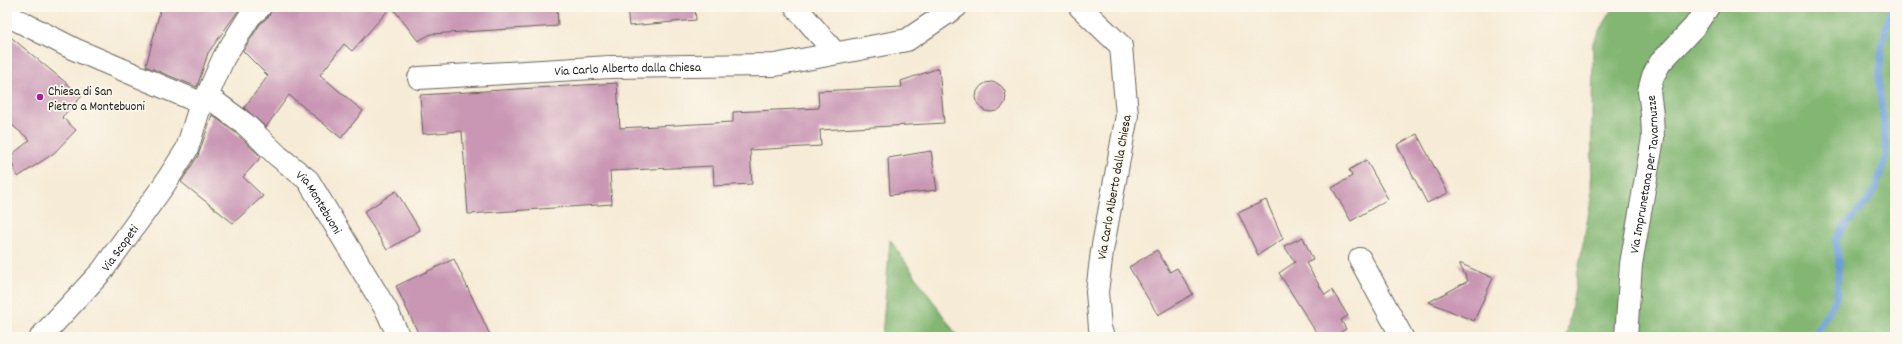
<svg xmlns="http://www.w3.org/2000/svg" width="1902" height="344" viewBox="0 0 1902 344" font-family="Dekko,sans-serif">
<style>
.forest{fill:#82b672;stroke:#4f6947}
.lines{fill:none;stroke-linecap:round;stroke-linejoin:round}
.stream{stroke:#6c9ed7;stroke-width:7}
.building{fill:#c996b4}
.minor-casing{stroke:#68645d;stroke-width:24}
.secondary-casing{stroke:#68645d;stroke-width:24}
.minor{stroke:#fff;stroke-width:22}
.secondary{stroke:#fff;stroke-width:22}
.poi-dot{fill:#b5179e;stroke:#fbf7ec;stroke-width:1.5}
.labels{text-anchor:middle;stroke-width:3.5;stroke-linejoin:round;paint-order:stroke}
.street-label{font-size:13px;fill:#1c1c1c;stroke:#fbf7ec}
.poi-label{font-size:13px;fill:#1c1c1c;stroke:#fbf7ec;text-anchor:start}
</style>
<rect width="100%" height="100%" fill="#fbf7ec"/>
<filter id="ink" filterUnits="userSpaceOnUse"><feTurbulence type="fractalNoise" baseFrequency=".025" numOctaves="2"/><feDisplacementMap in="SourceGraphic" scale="8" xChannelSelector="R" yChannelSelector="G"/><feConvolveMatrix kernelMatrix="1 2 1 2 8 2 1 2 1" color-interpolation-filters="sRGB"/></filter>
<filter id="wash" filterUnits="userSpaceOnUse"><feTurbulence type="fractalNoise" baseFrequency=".012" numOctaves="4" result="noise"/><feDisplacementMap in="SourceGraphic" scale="16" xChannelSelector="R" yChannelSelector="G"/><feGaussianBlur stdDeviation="0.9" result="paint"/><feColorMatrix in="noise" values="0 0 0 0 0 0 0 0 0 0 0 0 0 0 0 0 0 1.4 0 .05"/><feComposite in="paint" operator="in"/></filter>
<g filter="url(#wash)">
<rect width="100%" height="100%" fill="#f6ebd6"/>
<path class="forest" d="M 1614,7 L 1895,7 L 1895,337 L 1566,337 L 1591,200 L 1593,42 Z
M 890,240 L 958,337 L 882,337 Z"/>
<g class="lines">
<path class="stream" d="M 1813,337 L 1837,297 L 1839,262 L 1836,241 L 1841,230 L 1867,202 L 1876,188 L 1886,156 L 1885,135 L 1879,82 L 1882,45 L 1891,7"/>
</g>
<g id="blocks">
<path class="building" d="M 161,7 L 241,7 L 208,53 L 197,87 L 146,66 Z
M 272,7 L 391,7 L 352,51 L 344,44 L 320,75 L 363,111 L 341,138 L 289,95 L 266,127 L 244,108 L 268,76 L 243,51 L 260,24 L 269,16 Z
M 392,7 L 557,7 L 558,26 L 431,34 L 418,41 Z
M 627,7 L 695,7 L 696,20 L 629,26 Z
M 7,34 L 82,96 L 62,117 L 76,130 L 54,153 L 18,177 L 9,157 L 30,140 L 7,121 Z
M 939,68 L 944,123 L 820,130 L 821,146 L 750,150 L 752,184 L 714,186 L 713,166 L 610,171 L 612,204 L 468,214 L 462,131 L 423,134 L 420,95 L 617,83 L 620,128 L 733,122 L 733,112 L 819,108 L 818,91 L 902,87 L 901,81 Z
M976 97a15 15 0 1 1 30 0a15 15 0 1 1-30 0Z
M 212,115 L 237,134 L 261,157 L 243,177 L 263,196 L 233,223 L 181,182 L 198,156 Z
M 1417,134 L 1448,193 L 1427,203 L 1397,145 Z
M 931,151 L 937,190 L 890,195 L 888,158 Z
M 1366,160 L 1388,199 L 1351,221 L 1332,188 L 1352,176 L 1349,170 Z
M 396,191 L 420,230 L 387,250 L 364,212 Z
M 1266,200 L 1283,239 L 1258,255 L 1238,213 Z
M 1303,237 L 1313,260 L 1306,263 L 1325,295 L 1332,290 L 1348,316 L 1341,320 L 1346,329 L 1333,337 L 1319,337 L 1279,273 L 1295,262 L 1284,246 Z
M 1157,250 L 1170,272 L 1177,268 L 1193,294 L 1158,315 L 1129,267 Z
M 454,259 L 491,337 L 420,337 L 396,286 Z
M 1459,263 L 1493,278 L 1474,321 L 1429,302 L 1468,281 Z"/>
</g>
</g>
<g filter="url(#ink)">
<use href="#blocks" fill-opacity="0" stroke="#68645d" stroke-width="1"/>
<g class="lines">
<g class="minor-casing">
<g id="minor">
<path d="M 796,7 L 835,53"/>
<path d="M 1080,7 L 1121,46 L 1127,115 L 1102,251 L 1097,292 L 1100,328 L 1103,337"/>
<path d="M 7,15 L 74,49 L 201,103"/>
<path id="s1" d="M 419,78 L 610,67 L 775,65 L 907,40 L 956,7"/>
<path id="s2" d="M 207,96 L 245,124 L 278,156 L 308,180 L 387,311 L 399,337"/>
<path d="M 1360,259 L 1402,337"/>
<path id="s3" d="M 41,337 L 102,271 L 164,185 L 187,149 L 201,103 L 207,96 L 224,57 L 250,16 L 260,7"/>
</g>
</g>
<g class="secondary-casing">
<g id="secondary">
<path id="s4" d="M 1626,337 L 1631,264 L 1653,138 L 1652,114 L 1649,91 L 1653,76 L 1660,63 L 1694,27 L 1708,7"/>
</g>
</g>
<use href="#minor" class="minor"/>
<use href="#secondary" class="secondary"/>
</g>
</g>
<circle class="poi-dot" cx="40" cy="97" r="4"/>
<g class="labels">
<g class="street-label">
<text dy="5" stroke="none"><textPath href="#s1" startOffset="209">Via Carlo Alberto dalla Chiesa</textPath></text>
<text dy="5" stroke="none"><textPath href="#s4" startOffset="164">Via Imprunetana per Tavarnuzze</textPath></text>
<text transform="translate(1113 187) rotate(-80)" y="5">Via Carlo Alberto dalla Chiesa</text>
<text dy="5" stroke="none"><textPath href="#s2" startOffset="156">Via Montebuoni</textPath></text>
<text dy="5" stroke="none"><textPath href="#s3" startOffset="119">Via Scopeti</textPath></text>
</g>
<g class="poi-label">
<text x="48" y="95">Chiesa di San<tspan x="48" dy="15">Pietro a Montebuoni</tspan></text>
</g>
</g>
<rect width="1902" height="344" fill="none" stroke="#fbf7ec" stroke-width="24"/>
</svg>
